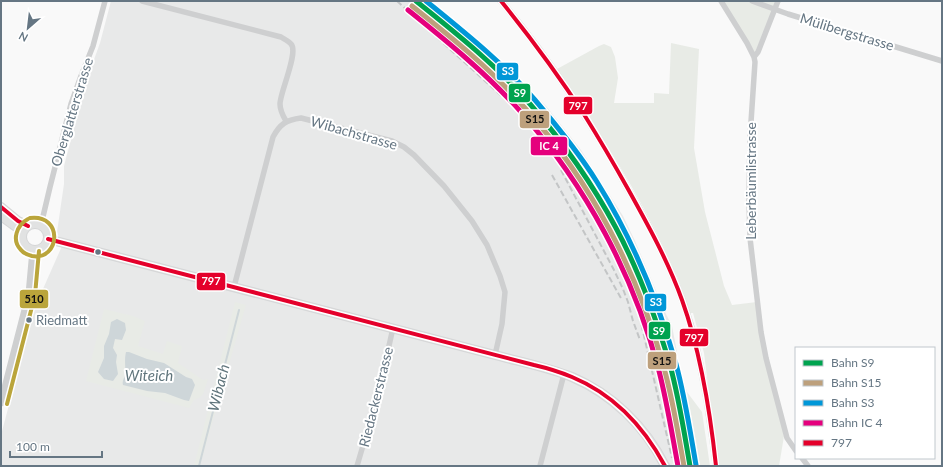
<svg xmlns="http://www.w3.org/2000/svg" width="943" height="467" viewBox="0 0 943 467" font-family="Lato,sans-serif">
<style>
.built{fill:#e8e9e9}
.green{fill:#e8ebe6}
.water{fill:#ced6d9}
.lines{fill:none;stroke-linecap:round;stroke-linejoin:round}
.stream{stroke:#ced6d9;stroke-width:2}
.secondary-casing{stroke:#d5d6d7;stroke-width:10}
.minor{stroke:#cecfd0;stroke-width:5.5}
.tertiary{stroke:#cecfd0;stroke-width:7}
.secondary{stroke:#e1e2e2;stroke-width:8}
.rail{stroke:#c3c5c6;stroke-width:2;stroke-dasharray:6 3;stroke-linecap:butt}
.bus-1-casing{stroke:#fff;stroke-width:7}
.bus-2-casing{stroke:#fff;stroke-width:7}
.bus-1{stroke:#e4002b;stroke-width:4}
.bus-2{stroke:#baa53b;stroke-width:4}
.rail-1-casing{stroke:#fff;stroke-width:8}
.rail-2-casing{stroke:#fff;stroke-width:8}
.rail-3-casing{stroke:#fff;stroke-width:8}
.rail-4-casing{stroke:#fff;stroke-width:8}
.rail-1{stroke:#00a34f;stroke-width:5}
.rail-2{stroke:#bda07c;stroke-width:5}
.rail-3{stroke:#0097d8;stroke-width:5}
.rail-4{stroke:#e5007d;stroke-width:5}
.bus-dot{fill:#657683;stroke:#fff;stroke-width:1.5}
.labels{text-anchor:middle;stroke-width:4;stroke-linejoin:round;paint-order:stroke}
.bus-label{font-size:13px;fill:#657683;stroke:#fff;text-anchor:start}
.street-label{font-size:14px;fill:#657683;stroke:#fff}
.water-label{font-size:15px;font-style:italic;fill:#60757c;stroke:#fff}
.line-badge{stroke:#fff;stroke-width:1.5}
.badge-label{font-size:11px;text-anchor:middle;font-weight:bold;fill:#fff}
.pale-badge-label{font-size:11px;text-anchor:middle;font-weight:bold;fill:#111}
</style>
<rect width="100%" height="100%" fill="#f9f9f9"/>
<path class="built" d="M 111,1 L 430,1 L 492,53 L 546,106 L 581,150 L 623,216 L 635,241 L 665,312 L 672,326 L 680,368 L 687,392 L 700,466 L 673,466 L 672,463 L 672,466 L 1,466 L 1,435 L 35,307 L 62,246 L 57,232 L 64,184 L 64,166 L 87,79 L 100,43 Z"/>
<path class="green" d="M 723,1 L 776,1 L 754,55 Z
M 671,43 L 699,49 L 694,148 L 705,212 L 724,286 L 732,305 L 757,302 L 784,436 L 779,466 L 718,466 L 704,353 L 693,313 L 690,313 C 685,299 681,284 674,270 C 643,199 601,134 557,69 L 599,46 L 604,44 L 611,47 L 615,57 L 618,78 L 614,103 L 654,103 L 654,93 L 669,94 Z
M 235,302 L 246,305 L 200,466 L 194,466 Z
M 104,309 L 133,316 L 145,321 L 138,346 L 163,354 L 167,341 L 182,346 L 178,363 L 203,380 L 208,379 L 203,394 L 199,398 L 194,400 L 189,408 L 86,381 Z
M 656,337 L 672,399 L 685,466 L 674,466 L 677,460 L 671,428 L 648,339 Z
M 687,392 L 702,412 L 710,466 L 700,466 Z"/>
<path class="water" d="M 117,319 L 125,323 L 126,330 L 122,340 L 115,339 L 113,348 L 117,355 L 116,362 L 118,374 L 113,381 L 104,379 L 98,372 L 104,358 L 104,346 L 109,334 L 111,322 Z
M 126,352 L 129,352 L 147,359 L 164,363 L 186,377 L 192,379 L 195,385 L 189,401 L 184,400 L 165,393 L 147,391 L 123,385 C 122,381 124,379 125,375 C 126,367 124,360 126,352 Z"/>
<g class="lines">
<path class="stream" d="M 199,466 L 239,310"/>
<g class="secondary-casing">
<path id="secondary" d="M 1,207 L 18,221 L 28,226
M 1,216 L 23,232
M22 237a13 13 0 1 1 26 0a13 13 0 1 1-26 0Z
M 48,239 L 495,355 C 521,362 547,367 572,377 C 612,394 646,427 665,466"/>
</g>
<path class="minor" d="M 142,1 L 281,37 C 284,39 289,41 291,44 C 299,52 280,92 280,104 C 280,110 283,116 286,121
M 721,1 L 747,43 L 754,57 L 755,62 L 750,137 L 749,200 L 750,238 L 761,332 L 766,358 L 787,438 L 796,451
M 752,1 L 788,14 L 942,61
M 754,57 L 758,52 L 778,1
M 41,225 L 50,187 L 71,104 L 81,76 L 93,46 L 105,1
M 234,287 L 273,137 C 280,124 286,120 301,118 L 392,141 L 404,147 L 414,155 L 444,186 L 472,221 L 487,245 L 500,276 L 505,292 L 502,324 L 495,355
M 802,458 L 808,466
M 357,466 C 371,420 383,375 393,328
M 540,466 L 564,374"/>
<path class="tertiary" d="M 501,1 C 549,59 592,123 628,189 C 652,230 674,272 688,317 C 697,344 702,372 707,400 C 710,422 714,444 716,466
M 1,403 L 29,294 L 33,250"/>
<use href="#secondary" class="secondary"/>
<path class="rail" d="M 397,1 L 539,130 L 560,156 L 586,195 L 602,224 L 615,250 L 631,289 L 639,314 L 672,458
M 421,15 L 462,50 L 507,93
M 561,170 L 614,270 L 623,289 L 628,302 L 633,321 L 640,340
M 552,175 L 622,300"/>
<g class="bus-1-casing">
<path id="bus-1" d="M 501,1 C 531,38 559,76 585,116 C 600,140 614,164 628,189 C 648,225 668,261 682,300 C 701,353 710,410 716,466
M 1,207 L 18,221 L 28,226
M 48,239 L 534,365 C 547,368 560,372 572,377 C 613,394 644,427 665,466"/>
</g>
<g class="bus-2-casing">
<path id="bus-2" d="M 28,219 C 17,225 11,240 21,250 C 24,254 28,255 32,256 C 60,261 64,214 30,218
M 7,404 L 35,295 L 39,251"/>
</g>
<use href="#bus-1" class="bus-1"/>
<use href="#bus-2" class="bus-2"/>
<g class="rail-1-casing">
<path id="rail-1" d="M 416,1 C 456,33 496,65 530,104 C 563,142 592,183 616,228 C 639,271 656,318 670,365 C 679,398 684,432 690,466"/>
</g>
<g class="rail-2-casing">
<path id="rail-2" d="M 412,6 C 451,37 491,69 524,107 C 591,181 638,272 664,368 C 673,400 678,433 684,466"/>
</g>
<g class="rail-3-casing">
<path id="rail-3" d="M 426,1 C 464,32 503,63 535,100 C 557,126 579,153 597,182 C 632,238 658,301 676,364 C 685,397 690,431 696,465"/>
</g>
<g class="rail-4-casing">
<path id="rail-4" d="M 408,10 C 448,42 487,74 521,112 C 586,186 634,275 659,371 C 667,402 672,434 678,466"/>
</g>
<use href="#rail-1" class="rail-1"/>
<use href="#rail-2" class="rail-2"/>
<use href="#rail-3" class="rail-3"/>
<use href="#rail-4" class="rail-4"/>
</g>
<g class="bus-dot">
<circle cx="98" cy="252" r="3.5"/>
<circle cx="29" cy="320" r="3.5"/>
</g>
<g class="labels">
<g class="bus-label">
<text x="36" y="325">Riedmatt</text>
</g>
<g class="street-label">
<text transform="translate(847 32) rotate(17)" y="5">Mülibergstrasse</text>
<text transform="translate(72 112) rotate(-73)" y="5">Oberglatterstrasse</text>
<text transform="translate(354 133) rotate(16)" y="5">Wibachstrasse</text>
<text transform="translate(751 181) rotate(-90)" y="5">Leberbäumlistrasse</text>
<text transform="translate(376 397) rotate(-76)" y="5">Riedackerstrasse</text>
</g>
<g class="water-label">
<text x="149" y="381">Witeich</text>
<text transform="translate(219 388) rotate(-76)" y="5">Wibach</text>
</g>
</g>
<g class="line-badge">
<rect x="496" y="62" width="23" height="19" rx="4" fill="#0097d8"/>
<rect x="508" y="83" width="23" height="20" rx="4" fill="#00a34f"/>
<rect x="563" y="96" width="30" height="19" rx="4" fill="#e4002b"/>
<rect x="519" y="110" width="31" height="19" rx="4" fill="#bda07c"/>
<rect x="530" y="136" width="38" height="20" rx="4" fill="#e5007d"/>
<rect x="196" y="272" width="30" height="19" rx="4" fill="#e4002b"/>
<rect x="19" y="289" width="30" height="20" rx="4" fill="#baa53b"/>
<rect x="644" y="293" width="23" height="19" rx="4" fill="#0097d8"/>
<rect x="648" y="321" width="23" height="19" rx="4" fill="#00a34f"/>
<rect x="679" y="328" width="30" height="19" rx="4" fill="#e4002b"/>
<rect x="647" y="351" width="30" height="19" rx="4" fill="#bda07c"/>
</g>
<g class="badge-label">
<text x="508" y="75">S3</text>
<text x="520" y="97">S9</text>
<text x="578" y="110">797</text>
<text x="549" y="150">IC 4</text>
<text x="211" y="285">797</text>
<text x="656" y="306">S3</text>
<text x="659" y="335">S9</text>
<text x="694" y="342">797</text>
</g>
<g class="pale-badge-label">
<text x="535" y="123">S15</text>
<text x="34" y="303">510</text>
<text x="662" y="365">S15</text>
</g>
<rect width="943" height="467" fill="none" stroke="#657683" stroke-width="4"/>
<rect x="795" y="347" width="140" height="112" fill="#ffffff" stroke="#c1c8cd"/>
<rect x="803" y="360" width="20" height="6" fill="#00a34f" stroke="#c1c8cd"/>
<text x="831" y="367" font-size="12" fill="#657683">Bahn S9</text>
<rect x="803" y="380" width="20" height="6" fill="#bda07c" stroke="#c1c8cd"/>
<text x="831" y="387" font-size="12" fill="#657683">Bahn S15</text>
<rect x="803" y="400" width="20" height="6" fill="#0097d8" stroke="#c1c8cd"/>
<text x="831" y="407" font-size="12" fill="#657683">Bahn S3</text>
<rect x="803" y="420" width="20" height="6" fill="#e5007d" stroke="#c1c8cd"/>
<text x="831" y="427" font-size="12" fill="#657683">Bahn IC 4</text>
<rect x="803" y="440" width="20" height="6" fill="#e4002b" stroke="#c1c8cd"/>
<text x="831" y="447" font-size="12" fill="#657683">797</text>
<g transform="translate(28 28) rotate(208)" stroke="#ffffff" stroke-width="3" paint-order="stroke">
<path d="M0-3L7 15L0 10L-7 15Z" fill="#657683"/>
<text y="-6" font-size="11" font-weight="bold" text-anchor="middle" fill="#657683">N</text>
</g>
<path d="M10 451v6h92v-6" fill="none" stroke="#657683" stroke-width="2"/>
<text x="16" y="451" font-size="12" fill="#657683" stroke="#ffffff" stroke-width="3" paint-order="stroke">100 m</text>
</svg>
